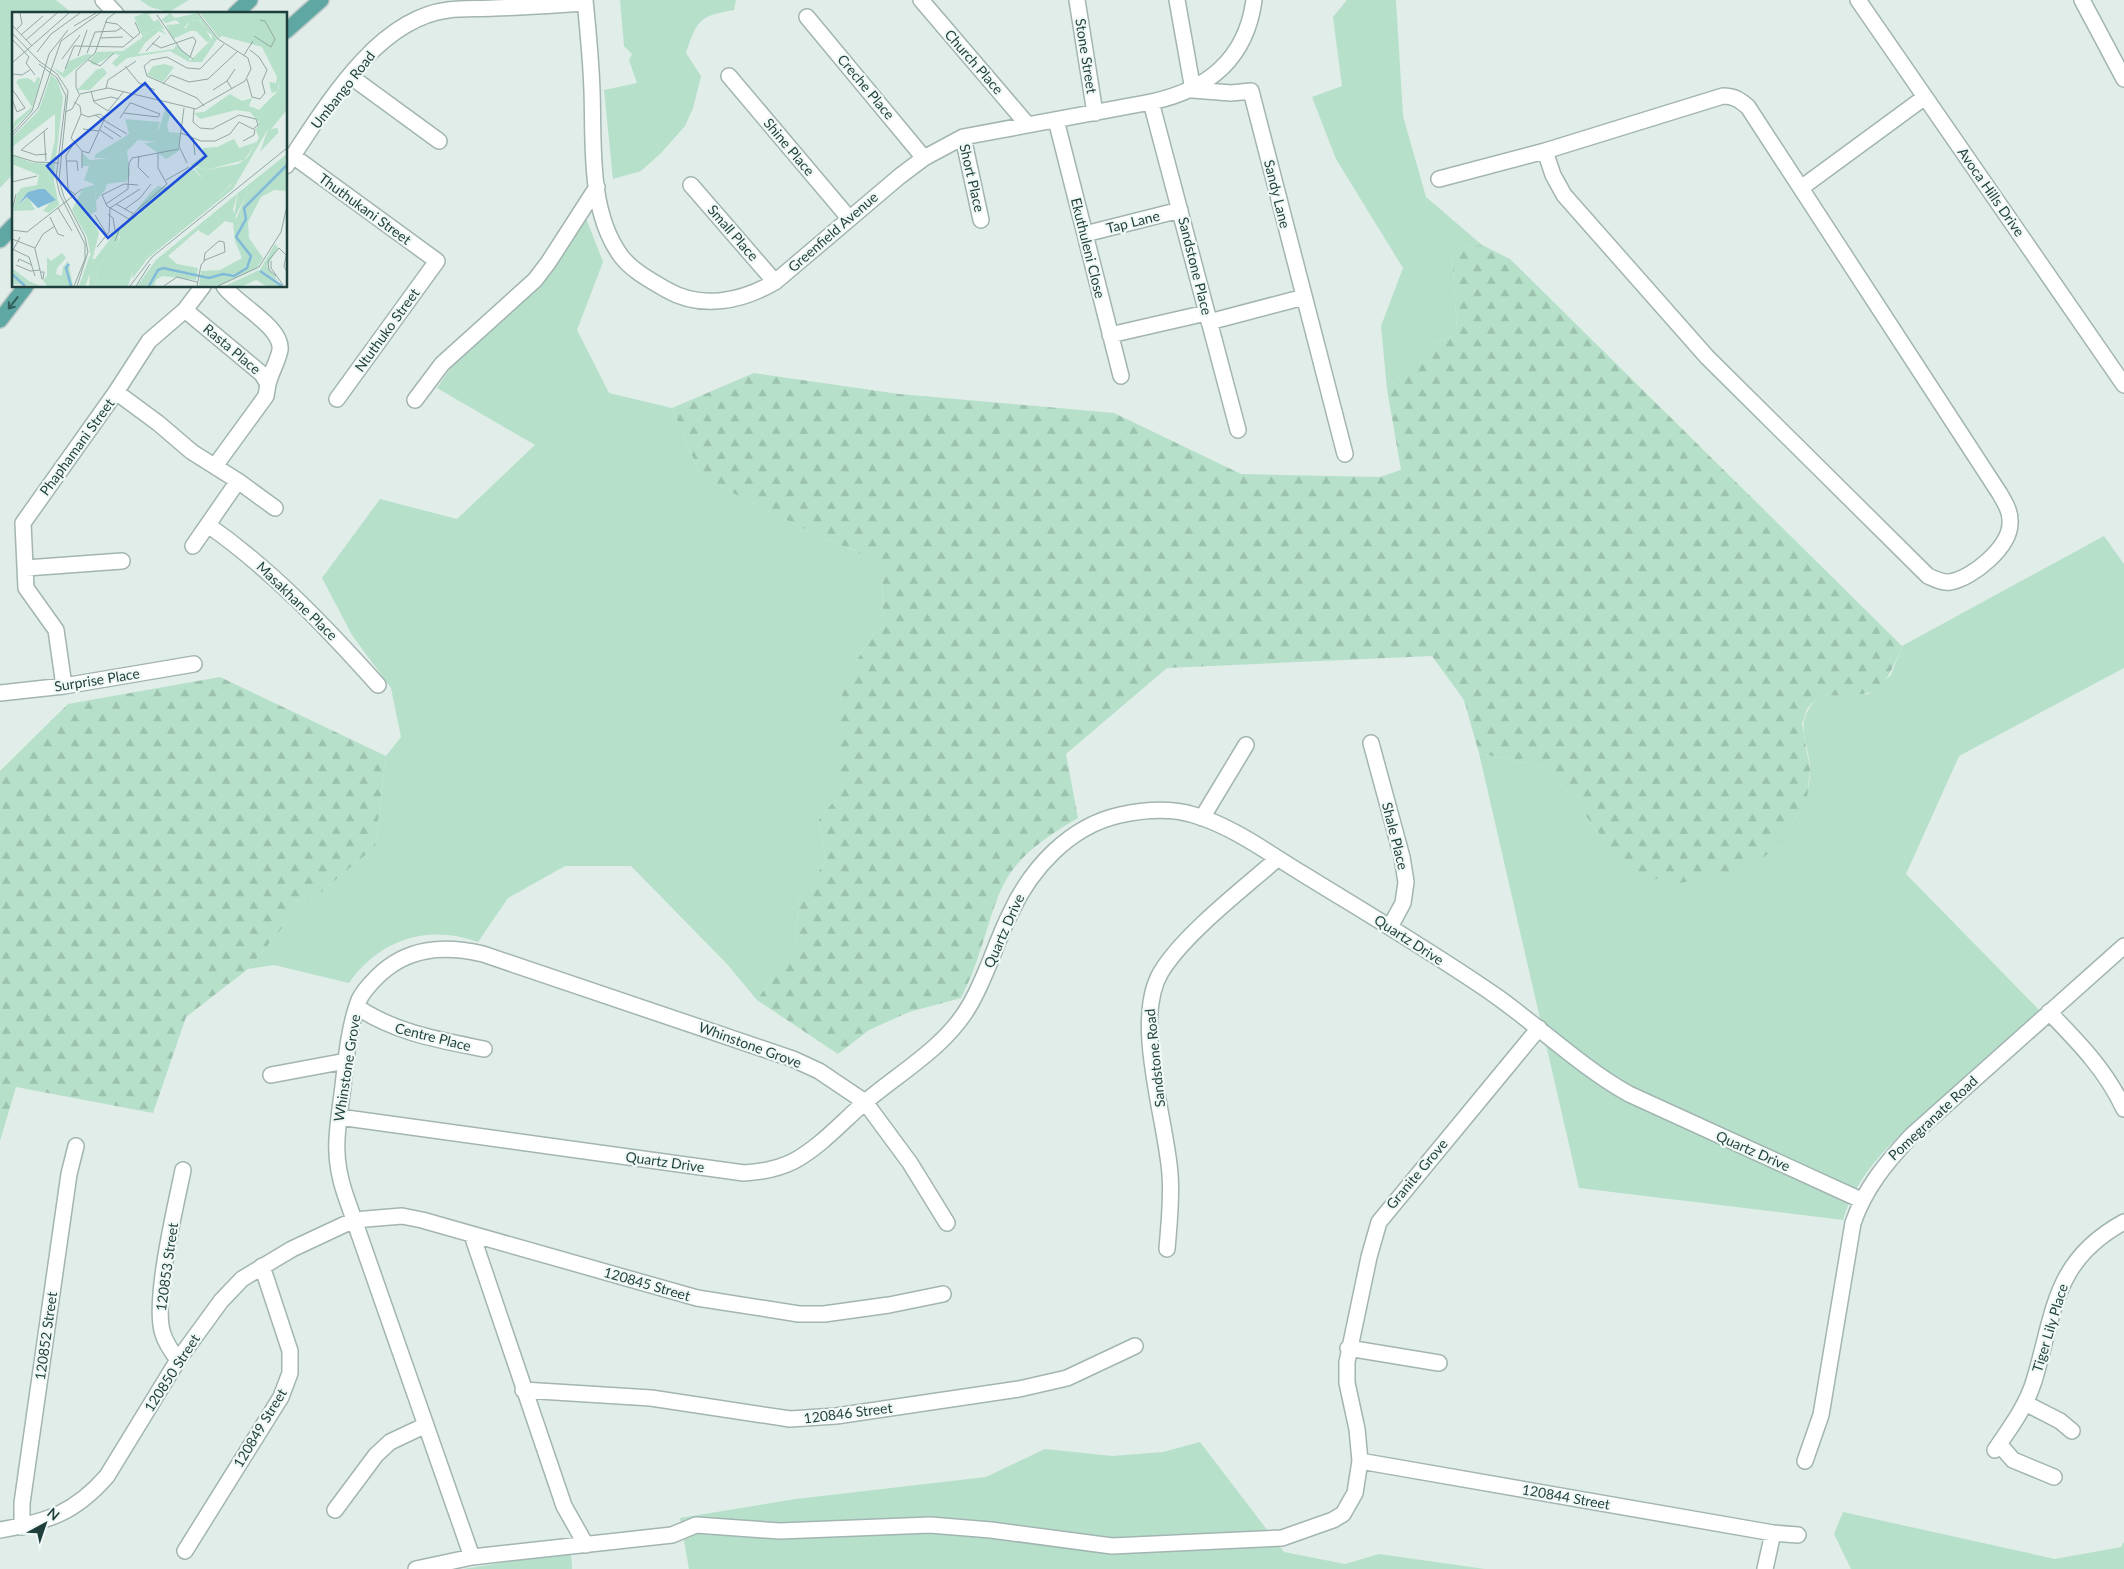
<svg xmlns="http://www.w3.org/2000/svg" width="2124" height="1569" viewBox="0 0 2124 1569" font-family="Lato,sans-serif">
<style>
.grass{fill:#b6e0ca}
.forest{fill:url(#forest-firs)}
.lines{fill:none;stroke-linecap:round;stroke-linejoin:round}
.minor-casing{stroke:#a2b5b2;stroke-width:18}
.major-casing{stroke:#c0c9c8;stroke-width:18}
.minor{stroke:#fff;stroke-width:15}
.major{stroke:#5fa7a3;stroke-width:15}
.oneway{stroke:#325e5b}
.labels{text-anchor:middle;stroke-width:4.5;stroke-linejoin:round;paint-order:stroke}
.street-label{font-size:14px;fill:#1f3f3c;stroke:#f1f9f6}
.inset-river{fill:none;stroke:#81bad8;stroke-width:2.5}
.inset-road{fill:none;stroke:#93a7a4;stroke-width:1}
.view{fill:#1d4ed8;fill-opacity:0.15;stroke:#1d4ed8;stroke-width:2.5}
.inset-edge{fill:none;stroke:#1f3f3c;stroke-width:2.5}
</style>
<defs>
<pattern id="forest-firs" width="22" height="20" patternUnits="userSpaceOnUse" patternTransform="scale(1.25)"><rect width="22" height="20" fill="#b6e0ca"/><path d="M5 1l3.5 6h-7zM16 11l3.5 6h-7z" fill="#9cc1ae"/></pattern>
</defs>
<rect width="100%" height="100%" fill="#e0ede9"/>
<path class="grass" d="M 0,0 L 56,0 L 73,14 L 14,14 L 14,173 L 0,188 Z
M 140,0 L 189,0 L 169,12 L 150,7 Z
M 620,0 L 736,0 L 734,10 C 699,16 697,20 686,53 L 701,76 L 693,108 L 685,126 L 661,153 L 641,171 L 613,179 L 604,90 L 637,83 L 629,60 L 632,54 L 624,46 Z
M 1347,0 L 1396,0 L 1403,116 L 1426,197 L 1482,245 L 1460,248 L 1452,257 L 1457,328 L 1450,337 L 1428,345 L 1387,389 L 1381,326 L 1403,268 L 1336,159 L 1312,97 L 1342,86 L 1333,17 Z
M 586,218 L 603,262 L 577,330 L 609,393 L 672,408 L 701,477 L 825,539 L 856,551 L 882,571 L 883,618 L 849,673 L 840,701 L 840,794 L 819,819 L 826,861 L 799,898 L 795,944 L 757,1000 L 727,964 L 631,866 L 565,866 L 508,898 L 478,942 C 428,924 380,939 349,983 L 274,965 L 248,969 L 291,917 L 375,847 L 386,756 L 401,737 L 391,688 L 352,635 L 322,578 L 380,499 L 457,519 L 535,445 L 437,388 L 463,350 L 536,285 Z
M 2104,536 L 2124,564 L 2124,668 L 1959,756 L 1906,874 L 2040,1011 C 2010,1037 1981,1064 1951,1090 C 1909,1127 1859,1164 1843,1220 L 1579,1188 L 1479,753 L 1549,768 L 1618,858 L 1791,826 C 1802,807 1811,791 1810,768 C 1808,735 1792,725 1819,696 L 1868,694 L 1891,675 L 1902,646 Z
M 1200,1442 L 1284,1552 L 1345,1564 L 1379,1554 L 1485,1569 L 689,1569 L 680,1518 L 796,1499 L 986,1477 L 1045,1449 L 1112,1456 L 1163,1452 Z
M 1843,1512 L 2055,1559 L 2121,1547 L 2124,1542 L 2124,1569 L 1851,1569 L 1834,1534 Z
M 571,1552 L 572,1569 L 463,1569 Z"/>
<path class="forest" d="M 1482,245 L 1510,259 L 1902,646 C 1880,701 1874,694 1819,696 L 1807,709 L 1802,724 L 1810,769 L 1807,798 L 1791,826 L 1769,853 L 1757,862 L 1727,874 L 1679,883 L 1646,877 L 1618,858 L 1549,768 L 1479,753 L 1464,700 L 1432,656 L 1167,668 L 1066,754 L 1078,818 C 1051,834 1022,852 1006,880 C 994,901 989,925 981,948 C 976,965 969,982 961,998 L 909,1012 L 869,1030 L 838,1054 L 757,1000 L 795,944 L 799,898 L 826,861 L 819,819 L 840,794 L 840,701 L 849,673 L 883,618 L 882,571 L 856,551 L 825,539 L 701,477 L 672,408 L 754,373 L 899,394 L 1114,413 L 1241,474 L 1380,477 L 1401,470 L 1387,389 L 1428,345 L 1450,337 L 1457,328 L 1452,257 L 1460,248 Z
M 220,677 L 386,756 L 375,847 L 291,917 L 248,969 L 186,1017 L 153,1113 L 16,1087 L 0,1141 L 0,771 L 68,704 Z"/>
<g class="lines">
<g class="minor-casing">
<path id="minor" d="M 103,0 L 116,14
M 585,0 C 588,30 591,60 592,91 C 594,144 588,211 621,256 C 632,271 652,281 667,290 C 702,310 742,301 775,282 L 900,176 L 924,158 L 963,137 L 1151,102 C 1207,90 1246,60 1254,0
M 921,0 L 1027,124
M 1077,0 L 1095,113
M 1177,0 L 1193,90 L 1231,93 L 1251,91 L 1345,454
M 1858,0 L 2124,385
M 2082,0 L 2124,79
M 807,17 L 924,158
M 350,76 L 439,141
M 729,76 L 849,218
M 1151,102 L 1238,430
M 1056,120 L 1121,376
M 963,137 L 981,220
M 293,156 L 437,261 L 337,399
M 286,166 C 324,110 375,19 448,10 C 463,8 479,9 494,8 C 525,7 555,5 585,3
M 1439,179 L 1545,151 L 1723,96 C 1734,96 1740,100 1748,107 L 2000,494 C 2005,503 2011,512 2010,523 C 2010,547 1973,578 1950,582 C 1942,583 1935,579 1928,576 L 1707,357 L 1564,195 L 1553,175 L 1545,151
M 691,185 L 775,282
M 1801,188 L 1925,97
M 1085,234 L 1180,210
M 224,286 C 236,304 283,327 280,350 C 278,361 271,372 268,384
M 185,310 L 262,374 L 268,384 L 266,396 L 215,466
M 1209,322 L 1304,297
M 1110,335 L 1206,313
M 116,392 L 158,423 L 192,452 L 238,481 L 275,508
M 415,400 L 442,364 L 535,280 L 548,263 L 597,187
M 208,525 C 272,570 326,627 378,685
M 193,546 L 238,481
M 26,568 L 122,561
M 64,686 L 56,630 L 26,588 L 23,523 L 116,392 L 149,341 L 185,310 L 203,286
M 0,693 L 64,686 L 194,664
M 1371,743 L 1402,857 L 1406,882 L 1403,903 L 1390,927
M 1202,818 L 1246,745
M 357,1007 C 396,1033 439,1040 484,1049
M 2049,1012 C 2078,1042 2106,1070 2124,1109
M 271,1075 L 346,1061
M 339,1117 L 744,1173 C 762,1172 778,1169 794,1161 C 821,1146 841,1123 864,1103 C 899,1073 944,1048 968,1008 C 986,979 995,944 1010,914 C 1031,868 1070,826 1120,815 C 1143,810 1171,808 1194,815 C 1234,827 1268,853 1303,874 C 1368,914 1434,953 1496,996 C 1541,1028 1581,1067 1629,1094 L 1861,1200
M 472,1235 L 564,1506 L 586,1545
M 1167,1249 C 1169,1224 1172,1199 1170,1174 C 1166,1118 1132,1021 1161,972 C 1184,934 1243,889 1277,859
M 1348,1348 L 1439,1363
M 178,1360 C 172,1352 166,1344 163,1334 C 152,1303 176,1205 183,1170
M 523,1390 L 651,1398 L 790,1419 L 836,1416 L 1019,1389 L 1067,1378 L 1135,1346
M 2025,1403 L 2060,1421 L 2072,1431
M 1999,1444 L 2013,1460 L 2054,1477
M 1995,1450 C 2010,1428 2026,1407 2034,1381 C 2055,1311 2053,1261 2124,1222
M 1360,1461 L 1773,1533 L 1798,1535
M 1805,1461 L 1821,1415 L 1853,1223 C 1865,1188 1886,1163 1911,1136 L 2124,946
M 335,1510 L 376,1455 L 390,1442 L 426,1425
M 22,1527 L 22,1503 L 69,1174 L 76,1146
M 0,1530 C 47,1522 75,1513 107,1476 L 178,1360 L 221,1301 L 242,1279 L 292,1249 L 354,1220 L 402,1216 L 422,1220 L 697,1298 L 799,1314 L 824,1314 L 889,1305 L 943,1294
M 185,1551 L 281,1397 L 290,1373 L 290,1351 L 262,1266
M 472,1557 L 345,1194 C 331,1153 338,1128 343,1086 C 346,1059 349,1026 359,1000 C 363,991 371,983 377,977 C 407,947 444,945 483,954 L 793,1059 L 819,1071 L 865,1102 L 910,1163 L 947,1223
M 416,1569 L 472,1557 L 672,1535 L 696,1525 L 780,1531 L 930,1525 L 991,1530 L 1112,1546 L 1282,1538 L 1333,1520 L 1343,1514 L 1355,1493 L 1360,1461 L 1357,1429 L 1347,1383 L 1347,1362 L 1369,1257 L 1379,1222 L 1539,1028
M 1765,1569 L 1773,1533"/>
</g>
<g class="major-casing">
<path id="major" d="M 235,14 L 250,0
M 286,31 L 321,0
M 0,240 L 14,225
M 0,320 L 26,286"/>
</g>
<use href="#minor" class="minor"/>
<use href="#major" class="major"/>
</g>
<defs><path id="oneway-shaft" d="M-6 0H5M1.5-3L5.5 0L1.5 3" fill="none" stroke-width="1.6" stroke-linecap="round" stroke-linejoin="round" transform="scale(1.25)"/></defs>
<use class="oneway" href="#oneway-shaft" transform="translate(13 303) rotate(128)"/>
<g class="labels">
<g class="street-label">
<text transform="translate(1086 56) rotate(81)" y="5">Stone Street</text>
<text transform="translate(974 62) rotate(49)" y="5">Church Place</text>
<text transform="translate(866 87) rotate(50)" y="5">Creche Place</text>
<text transform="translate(343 90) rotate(-52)" y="5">Umbango Road</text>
<text transform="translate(789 147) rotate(50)" y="5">Shine Place</text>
<text transform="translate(972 178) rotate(77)" y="5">Short Place</text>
<text transform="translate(1991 192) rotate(55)" y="5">Avoca Hills Drive</text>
<text transform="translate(1277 194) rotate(76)" y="5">Sandy Lane</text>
<text transform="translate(365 209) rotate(36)" y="5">Thuthukani Street</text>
<text transform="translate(1133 222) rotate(-14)" y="5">Tap Lane</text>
<text transform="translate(833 232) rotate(-41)" y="5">Greenfield Avenue</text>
<text transform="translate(733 233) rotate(49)" y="5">Small Place</text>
<text transform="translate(1088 248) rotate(76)" y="5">Ekuthuleni Close</text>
<text transform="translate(1195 266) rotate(76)" y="5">Sandstone Place</text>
<text transform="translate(387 330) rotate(-54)" y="5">Ntuthuko Street</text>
<text transform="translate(232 349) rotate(40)" y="5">Rasta Place</text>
<text transform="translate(77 447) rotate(-54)" y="5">Phaphamani Street</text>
<text transform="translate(297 601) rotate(44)" y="5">Masakhane Place</text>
<text transform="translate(97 680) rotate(-9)" y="5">Surprise Place</text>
<text transform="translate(1395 836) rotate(76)" y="5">Shale Place</text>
<text transform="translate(1004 931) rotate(-66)" y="5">Quartz Drive</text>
<text transform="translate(1409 940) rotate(33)" y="5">Quartz Drive</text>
<text transform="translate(433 1037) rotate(14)" y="5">Centre Place</text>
<text transform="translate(750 1045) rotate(20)" y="5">Whinstone Grove</text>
<text transform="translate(1155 1058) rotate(-96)" y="5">Sandstone Road</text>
<text transform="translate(347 1068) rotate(-81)" y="5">Whinstone Grove</text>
<text transform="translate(1933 1118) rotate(-43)" y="5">Pomegranate Road</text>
<text transform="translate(1753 1151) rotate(24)" y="5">Quartz Drive</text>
<text transform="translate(665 1162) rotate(8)" y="5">Quartz Drive</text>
<text transform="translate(1417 1174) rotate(-50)" y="5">Granite Grove</text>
<text transform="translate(167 1267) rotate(-82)" y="5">120853 Street</text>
<text transform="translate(647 1284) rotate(16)" y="5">120845 Street</text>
<text transform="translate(2050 1328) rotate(-73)" y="5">Tiger Lily Place</text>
<text transform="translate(46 1336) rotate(-82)" y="5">120852 Street</text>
<text transform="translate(172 1373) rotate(-57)" y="5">120850 Street</text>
<text transform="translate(848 1413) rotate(-7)" y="5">120846 Street</text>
<text transform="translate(260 1428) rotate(-59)" y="5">120849 Street</text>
<text transform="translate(1566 1497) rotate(10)" y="5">120844 Street</text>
</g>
</g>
<g transform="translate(12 12)">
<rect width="275" height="275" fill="#e0ede9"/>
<path d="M 133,1 L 142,1 L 136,2 L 142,10 L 146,7 L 153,18 L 148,16 L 132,22 L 127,30 L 133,31 L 126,42 L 162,37 L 164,33 L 178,45 L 177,50 L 158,39 L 115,46 L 104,55 L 100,51 L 108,43 L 102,42 L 83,53 L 80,52 L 78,48 L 85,40 L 111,39 L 131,25 L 122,5 ZM 188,1 L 275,1 L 275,66 L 266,73 L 266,79 L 260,81 L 259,78 L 257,70 L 264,71 L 265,65 L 250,35 L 210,24 L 207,26 ZM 187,8 L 200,28 L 195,30 L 184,19 L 178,19 L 161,27 L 154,14 L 174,16 L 178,9 ZM 75,42 L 81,43 L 52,66 L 41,56 L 51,61 L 57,49 ZM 153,52 L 162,55 L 151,70 L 135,63 L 141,54 ZM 91,56 L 95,61 L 78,78 L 65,78 L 84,58 ZM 39,63 L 45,68 L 51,85 L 44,146 L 38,149 L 43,128 L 43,102 L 0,135 L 0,126 L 27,98 ZM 25,65 L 28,66 L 27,74 L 19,99 L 0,118 L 3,109 L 20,95 L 4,70 L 7,67 L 16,66 L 23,71 ZM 153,97 L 160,99 L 155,113 L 157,120 L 168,121 L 167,139 L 154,147 L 132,131 L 143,130 ZM 222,127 L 227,136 L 245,130 L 232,148 L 194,158 L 179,153 L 192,143 L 191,136 L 205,135 ZM 70,141 L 78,148 L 98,146 L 108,166 L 109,170 L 95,172 L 93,178 L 84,189 L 82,172 L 72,168 L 77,154 L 70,154 ZM 0,143 L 21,151 L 43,152 L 42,169 L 47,193 L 37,201 L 31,199 L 42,186 L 33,177 L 27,177 L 16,180 L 6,193 L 16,185 L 23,198 L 1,199 L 5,182 L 9,176 L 25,173 L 27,163 L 0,152 ZM 275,149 L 275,179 L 262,178 L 249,185 L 236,210 L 237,226 L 251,246 L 245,256 L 209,273 L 187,274 L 189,259 L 208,258 L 230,246 L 223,229 L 221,211 L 213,209 L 196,224 L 186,218 L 156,244 L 165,252 L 186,256 L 184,268 L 150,264 L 144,268 L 142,274 L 125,274 L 144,248 L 226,181 L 221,197 L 224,207 L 235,182 ZM 182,157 L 191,168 L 189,173 L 171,173 L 159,190 L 120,219 L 107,224 L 106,232 L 86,254 L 83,274 L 77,274 L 78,262 L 73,274 L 67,274 L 78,243 L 80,247 L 83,247 L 102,222 L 121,203 L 124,205 L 129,201 L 125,197 L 139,180 L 146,174 L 154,175 ZM 220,172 L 221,177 L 136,246 L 120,267 L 121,259 L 131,247 L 193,198 ZM 247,258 L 271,274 L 254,274 L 244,268 L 231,274 L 213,274 Z" fill="#b6e0ca"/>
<path d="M 158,1 L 163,6 L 185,1 L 205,27 L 190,50 L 177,50 L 200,27 L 200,23 L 193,18 L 188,8 L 178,9 L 170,18 L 153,13 L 168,12 L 164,8 L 154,11 L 149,8 ZM 148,16 L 155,23 L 147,19 L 133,31 L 127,30 L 132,22 ZM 275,66 L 274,99 L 259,117 L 266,116 L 266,121 L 248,140 L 256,117 L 221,177 L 219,172 L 194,198 L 131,247 L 121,259 L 116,274 L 83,274 L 86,254 L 106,232 L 110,218 L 120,219 L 128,213 L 152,192 L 159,189 L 171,173 L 189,172 L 191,168 L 182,155 L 194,158 L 226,152 L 235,146 L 247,126 L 244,118 L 247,110 L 238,100 L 224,98 L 188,107 L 182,101 L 192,100 L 218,82 L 230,89 L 240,86 L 237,94 L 247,98 L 266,79 L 268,68 ZM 113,107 L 148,110 L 146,116 L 149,124 L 145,130 L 126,128 L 115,139 L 118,162 L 114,170 L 109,170 L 98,146 L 82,146 L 84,142 L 117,122 ZM 275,142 L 272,153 L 235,182 L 221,209 L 226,181 ZM 82,173 L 85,199 L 78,203 L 87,221 L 80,249 L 75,225 L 60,198 L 71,176 ZM 263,232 L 266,236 L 255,254 L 266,269 L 248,258 ZM 50,241 L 54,246 L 45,256 L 44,262 L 50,264 L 51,255 L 56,249 L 61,274 L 35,274 L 31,268 L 35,264 L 35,245 L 39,249 ZM 0,256 L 17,269 L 28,274 L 0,272 Z" fill="#b6e0ca"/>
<path d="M 27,177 L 33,177 L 44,188 L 26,196 L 15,185 L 6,193 L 16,180 Z" fill="#81bad8"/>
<path class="inset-river" d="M 57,252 L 54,256 L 59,274M 248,259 L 270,274M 0,262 L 13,274M 137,274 L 146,258 L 151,256 L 197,266 L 211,262 L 222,264 L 235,256 L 239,244 L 224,225 L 234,207 L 232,196 L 275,153"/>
<path class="inset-road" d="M 145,3 L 169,38 L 181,47M 248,8 L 253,9 L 263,27 L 259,35M 93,10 L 105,12 L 121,26M 0,13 L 20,34M 62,14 L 84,1M 5,17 L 10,12 L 8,1M 0,21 L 27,49 L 45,62 L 56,79 L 47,168 L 52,185 L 73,225 L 76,240 L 65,274M 9,23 L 31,4M 242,24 L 259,35M 88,26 L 111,25M 0,27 L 17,45 L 14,51 L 23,63M 14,28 L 45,1M 140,31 L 149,36 L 181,25 L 184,29 L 178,45M 134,39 L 148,24M 25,40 L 39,22 L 68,1M 75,41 L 83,20 L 104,19 L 109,16M 232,43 L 241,29M 66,44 L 75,18M 50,47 L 68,23M 76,48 L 88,54 L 102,41M 0,51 L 57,1M 27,52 L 45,66 L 54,84 L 44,166 L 48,183 L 73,232 L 73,247 L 62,274M 113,54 L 127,71 L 143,78M 53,57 L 62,34 L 111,35 L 128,21 L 123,10M 1,62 L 10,63 L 18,58M 235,67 L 240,85 L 248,87 L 253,81 L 250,70 L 255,58 L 247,45 L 238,38M 151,72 L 159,63 L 177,70 L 196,67 L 226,39M 94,76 L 96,68 L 124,49M 0,77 L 13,96 L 5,100 L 0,87M 220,77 L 215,69 L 223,57M 201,78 L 215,69M 79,79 L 82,90 L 96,99 L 112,79M 67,82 L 64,75 L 64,59 L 83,41 L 95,7 L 103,1M 81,89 L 99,85 L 107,87M 62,90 L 68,94 L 69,102 L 76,105 L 88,102 L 93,106 L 77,141 L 70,139 L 59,126 L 69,102M 192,94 L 185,86 L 135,64 L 132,54 L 139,48 L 155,45 L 175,56 L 188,57 L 212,32M 172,96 L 167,134 L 175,151M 53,100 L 60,97 L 68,82 L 96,76 L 184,97 L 233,69 L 239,57 L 236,46 L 206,27 L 186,1M 83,103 L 115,122M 108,106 L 118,91 L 119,91 L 148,102 L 146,105 L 112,101M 92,114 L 109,125M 71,117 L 87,119M 88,118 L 101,127M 32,119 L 34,149M 0,121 L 20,99 L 37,42 L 56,18M 169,121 L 189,129 L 203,129 L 218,122 L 227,110 L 241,117 L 246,113 L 244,107 L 227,103 L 200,117 L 188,116 L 181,110 L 182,97M 0,124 L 26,96 L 49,29 L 88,1M 181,126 L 183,143M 231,129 L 242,123 L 243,117M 62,131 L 54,144 L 56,177 L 64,183M 35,142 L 24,143 L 9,138 L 36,116M 0,143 L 23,150 L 47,151M 127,144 L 126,155 L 137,166M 55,149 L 65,149 L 66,159M 70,156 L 70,139M 154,168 L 177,155M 0,170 L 25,164M 94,192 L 116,177 L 117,151 L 120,146 L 167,137M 104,192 L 122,202M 46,196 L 60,219M 113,197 L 128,186 L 139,172M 0,199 L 4,182M 96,202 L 101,206 L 103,218M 83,203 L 95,223M 38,205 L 46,222 L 52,224M 117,207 L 95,194 L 90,183 L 112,172 L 126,173M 0,218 L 15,220 L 70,177M 0,227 L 23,236 L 31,222 L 43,214M 103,229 L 107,218 L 126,197 L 155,172 L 146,156 L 146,141M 85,235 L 97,220 L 98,196 L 128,177M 23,236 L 23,237 L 28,258 L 30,267 L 31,267 L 32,260 L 29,260M 0,237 L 17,245 L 23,264M 0,240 L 8,225M 275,240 L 272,254 L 275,260M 259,249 L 259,256 L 271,273M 6,250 L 7,247 L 20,253M 4,253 L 18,259 L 28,258M 264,264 L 257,258 L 256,249 L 267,236 L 274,243M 118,274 L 140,245 L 275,136M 124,274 L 138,252M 152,274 L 165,265 L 185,270M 185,274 L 189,253 L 193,248 L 213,240 L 212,230 L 207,229 L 193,241 L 192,249M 206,274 L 247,255 L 269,220 L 275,194"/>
<path class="view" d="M 133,71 L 194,144 L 96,226 L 35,154 Z"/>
<rect width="275" height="275" class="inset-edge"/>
</g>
<g transform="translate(45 1524) rotate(40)" stroke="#f1f9f6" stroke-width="4" paint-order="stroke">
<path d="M0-4L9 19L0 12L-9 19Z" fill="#1f3f3c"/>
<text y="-8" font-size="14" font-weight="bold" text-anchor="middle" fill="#1f3f3c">N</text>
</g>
</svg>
